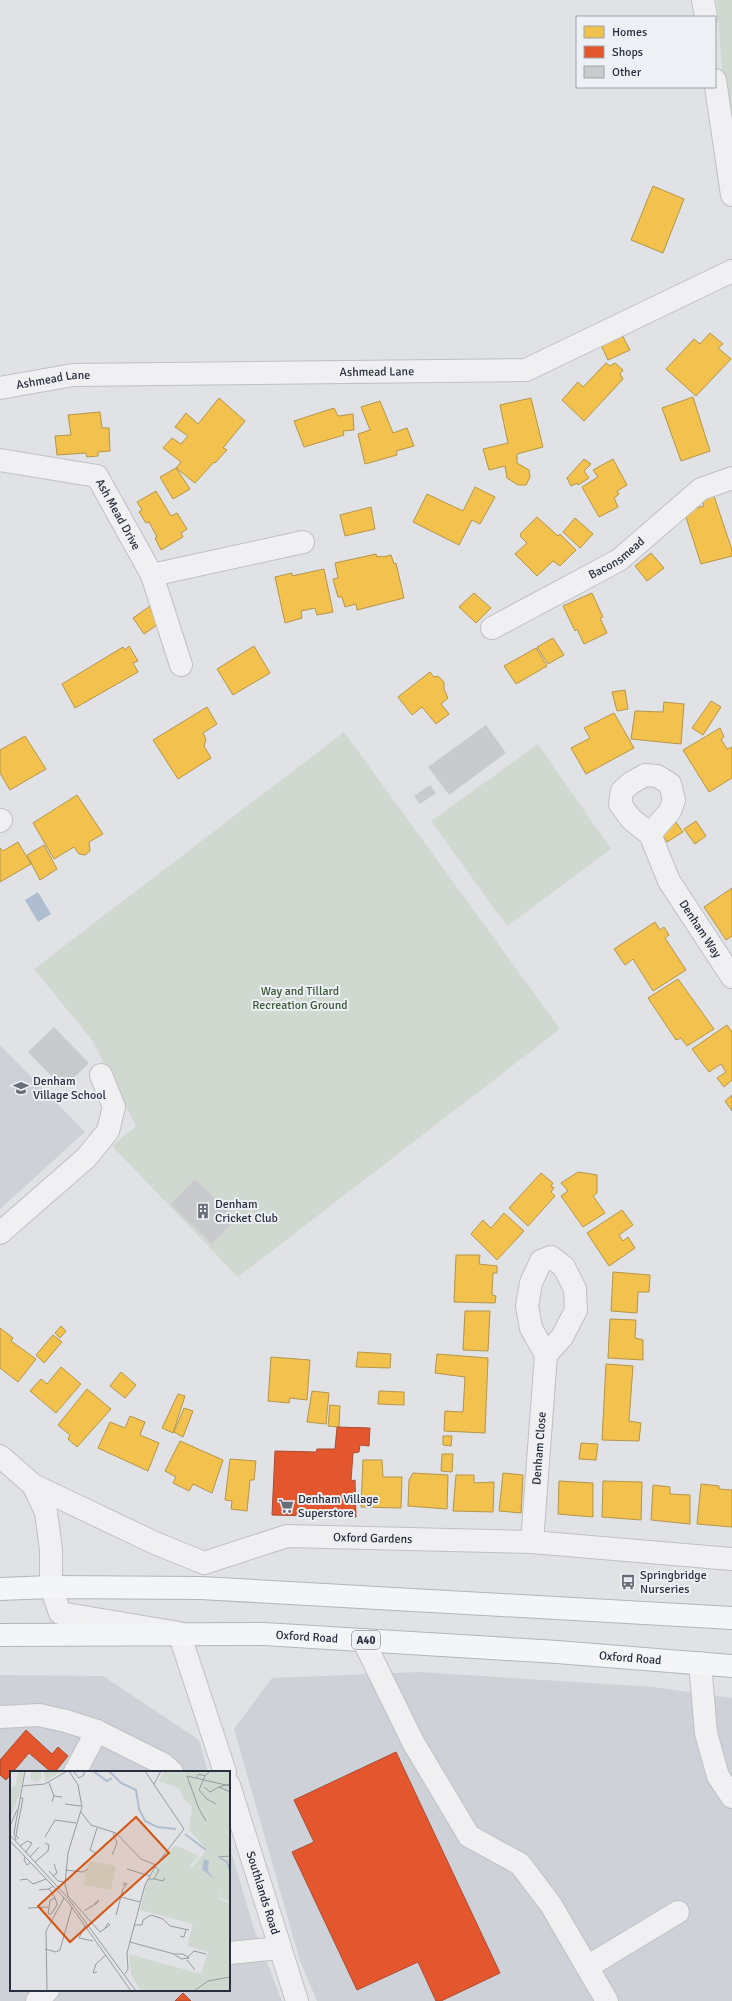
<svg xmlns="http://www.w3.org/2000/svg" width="732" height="2001" viewBox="0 0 732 2001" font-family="Signika,sans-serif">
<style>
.built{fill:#ced1d8}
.green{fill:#d0d9d0}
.water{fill:#aebed0}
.homes{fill:#f2c14e;stroke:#b59549}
.shops{fill:#e4572e;stroke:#ac4b33}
.building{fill:#c8cacd}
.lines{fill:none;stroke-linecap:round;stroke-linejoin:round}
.minor-casing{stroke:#bec0c3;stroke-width:24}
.highway-casing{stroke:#b2b5ba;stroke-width:24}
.minor{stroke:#f0f0f2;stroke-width:22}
.highway{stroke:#f4f5f6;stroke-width:22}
.labels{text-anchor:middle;stroke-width:4;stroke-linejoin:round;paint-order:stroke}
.shield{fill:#edf0f5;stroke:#636975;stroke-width:1}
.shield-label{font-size:11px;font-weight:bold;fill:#282f3e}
.street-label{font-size:12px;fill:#282f3e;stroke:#edf0f5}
.park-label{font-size:12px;fill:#3b5935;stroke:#edf0f5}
.poi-label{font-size:12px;fill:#282f3e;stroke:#edf0f5;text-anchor:start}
.inset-river{fill:none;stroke:#aebed0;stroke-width:2}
.inset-road{fill:none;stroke:#969aa2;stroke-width:1}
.view{fill:#d55511;fill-opacity:0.15;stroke:#d55511;stroke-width:2}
.inset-edge{fill:none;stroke:#282f3e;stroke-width:2}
</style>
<rect width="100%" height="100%" fill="#e0e2e5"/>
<path class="built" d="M 0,1045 L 85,1132 L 0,1209 Z
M 420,1672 L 654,1687 L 732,1698 L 732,2001 L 317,2001 L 300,1961 L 234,1729 L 272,1678 Z
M 0,1675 L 103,1676 L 199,1740 L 208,1772 L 11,1772 L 11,1990 L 229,1990 L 229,1844 L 254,1929 L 282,2001 L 0,2001 Z"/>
<path class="green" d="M 717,0 L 732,0 L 732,182 L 729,172 Z
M 344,732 L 560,1029 L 238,1277 L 112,1146 L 136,1126 L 92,1040 L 34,969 Z
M 538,744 L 611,849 L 507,926 L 431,821 Z"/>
<path class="water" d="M 38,892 L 51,914 L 38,922 L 25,900 Z"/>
<path class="homes" d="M 653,186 L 684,199 L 663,253 L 631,240 Z
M 621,333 L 630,350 L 608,360 L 600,343 Z
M 710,333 L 723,344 L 718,348 L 731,359 L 696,396 L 666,369 L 694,339 L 700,344 Z
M 606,363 L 610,366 L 615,363 L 623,370 L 620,374 L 623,379 L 584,421 L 562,400 L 578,382 L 583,387 Z
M 693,397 L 710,451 L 681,461 L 662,408 Z
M 219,398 L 245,421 L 223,448 L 227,450 L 215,463 L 214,462 L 195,483 L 176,468 L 181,462 L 163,448 L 172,438 L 181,444 L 188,436 L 175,427 L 186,413 L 198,424 Z
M 531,398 L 543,447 L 517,454 L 517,463 L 529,470 L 530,477 L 526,485 L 518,485 L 507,478 L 505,466 L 489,470 L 483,449 L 508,443 L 500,405 Z
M 380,401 L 393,433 L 407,428 L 414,446 L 396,451 L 397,455 L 365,464 L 358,434 L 370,430 L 361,407 Z
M 334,408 L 338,416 L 353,414 L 354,430 L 343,431 L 344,435 L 304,447 L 294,421 Z
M 100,412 L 102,428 L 109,428 L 110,451 L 98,452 L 98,456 L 87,457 L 86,453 L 57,455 L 55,436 L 71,435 L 68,415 Z
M 584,459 L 591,464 L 584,471 L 589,478 L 578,485 L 577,483 L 571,486 L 567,478 Z
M 613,459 L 627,485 L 617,491 L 619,494 L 614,498 L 618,507 L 599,517 L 582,487 L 598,477 L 593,470 Z
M 176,468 L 190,489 L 173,499 L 160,477 Z
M 475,487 L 495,497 L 480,524 L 472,520 L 459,545 L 413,522 L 427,494 L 463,511 Z
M 156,491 L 171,516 L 177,513 L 187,529 L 181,533 L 183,537 L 161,550 L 155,538 L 157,537 L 149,522 L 146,523 L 139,512 L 142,510 L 137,502 Z
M 714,496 L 732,550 L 732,556 L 701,564 L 684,511 L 704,506 L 702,498 Z
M 371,507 L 375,529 L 345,536 L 340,515 Z
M 537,517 L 558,536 L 560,534 L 576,550 L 560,566 L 553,561 L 537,576 L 515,554 L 527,543 L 520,536 L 521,533 Z
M 575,518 L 593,534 L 580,548 L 563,532 Z
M 651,553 L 664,568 L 647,581 L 635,566 Z
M 376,554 L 377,557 L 382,556 L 383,557 L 391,555 L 394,564 L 396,563 L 404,598 L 357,610 L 356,604 L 345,607 L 342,597 L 338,597 L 333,579 L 338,578 L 335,563 Z
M 324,569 L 333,612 L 317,615 L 315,608 L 301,611 L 302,618 L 285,623 L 275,577 L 292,573 L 292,576 Z
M 474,593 L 491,608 L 476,623 L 459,607 Z
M 592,593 L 603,617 L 600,618 L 607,633 L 584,644 L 577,629 L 575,631 L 563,606 Z
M 153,604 L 164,620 L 144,634 L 133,618 Z
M 553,638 L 564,655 L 548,664 L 537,647 Z
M 129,646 L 138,661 L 133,663 L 138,672 L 75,708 L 62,684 L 123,647 L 125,650 Z
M 254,646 L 270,673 L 233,695 L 217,669 Z
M 536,648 L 547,666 L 516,684 L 504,666 Z
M 430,672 L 434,677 L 438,676 L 444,682 L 444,689 L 448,698 L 441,704 L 449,714 L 436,724 L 422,707 L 412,715 L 398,697 Z
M 625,690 L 628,709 L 617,711 L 612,692 Z
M 711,701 L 721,707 L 703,735 L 692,728 Z
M 664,702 L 684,704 L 681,744 L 631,739 L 635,711 L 663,712 Z
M 207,707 L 217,724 L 203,733 L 206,739 L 204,746 L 211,758 L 178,779 L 153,740 Z
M 614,713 L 634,748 L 586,774 L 571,748 L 590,738 L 584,728 Z
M 720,728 L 724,737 L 721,739 L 727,749 L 732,747 L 732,778 L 709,792 L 683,750 Z
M 25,736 L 46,769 L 10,790 L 0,773 L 0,750 Z
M 77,795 L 103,834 L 89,842 L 90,851 L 85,855 L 79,854 L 74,847 L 54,859 L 33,823 Z
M 675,821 L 683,832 L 667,842 L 660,831 Z
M 696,821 L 706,836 L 695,844 L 684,829 Z
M 18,842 L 31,864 L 0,882 L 0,848 L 3,851 Z
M 44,845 L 57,869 L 40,880 L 27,855 Z
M 732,888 L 732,936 L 726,940 L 704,907 Z
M 655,922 L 660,930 L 664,927 L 669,935 L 665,938 L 686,970 L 653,991 L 633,959 L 625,965 L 614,949 Z
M 678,979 L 714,1029 L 687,1046 L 681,1038 L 676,1040 L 648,998 Z
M 727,1025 L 732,1032 L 732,1080 L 724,1087 L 717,1078 L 726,1072 L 721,1064 L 709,1072 L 692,1049 Z
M 732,1095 L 732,1111 L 725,1101 Z
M 578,1172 L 597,1175 L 597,1193 L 593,1196 L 605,1213 L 583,1227 L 561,1196 L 568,1191 L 561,1183 Z
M 541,1173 L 553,1183 L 551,1186 L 554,1188 L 551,1192 L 555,1196 L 528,1226 L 509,1208 Z
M 622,1210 L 633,1225 L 619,1235 L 623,1241 L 628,1237 L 635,1248 L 609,1266 L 587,1233 Z
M 504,1213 L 524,1231 L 497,1260 L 471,1234 L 483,1220 L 491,1228 Z
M 456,1255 L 480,1255 L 479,1264 L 497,1266 L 497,1273 L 493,1273 L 492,1295 L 496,1296 L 495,1303 L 454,1302 Z
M 613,1272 L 650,1275 L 649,1292 L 638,1292 L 637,1313 L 611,1311 Z
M 465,1311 L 490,1311 L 488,1351 L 463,1350 Z
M 610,1319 L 636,1320 L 635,1338 L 643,1340 L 643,1360 L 608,1358 Z
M 61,1326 L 66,1331 L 60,1338 L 55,1333 Z
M 0,1328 L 13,1338 L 11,1341 L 36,1359 L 18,1382 L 0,1368 Z
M 53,1335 L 62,1342 L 44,1363 L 36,1355 Z
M 358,1352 L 391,1354 L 390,1368 L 356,1367 Z
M 437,1354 L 488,1358 L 485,1433 L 444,1431 L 445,1411 L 463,1412 L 465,1377 L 435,1373 Z
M 271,1357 L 310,1360 L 307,1400 L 290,1398 L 289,1403 L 268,1401 Z
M 606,1364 L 633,1366 L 629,1421 L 641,1423 L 639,1441 L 602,1440 Z
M 61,1367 L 81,1384 L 56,1413 L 30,1391 L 41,1379 L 47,1384 Z
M 121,1372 L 136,1385 L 125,1398 L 110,1386 Z
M 87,1389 L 111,1409 L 77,1447 L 68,1439 L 70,1435 L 58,1425 Z
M 312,1391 L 329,1393 L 326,1424 L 307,1422 Z
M 379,1391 L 404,1392 L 404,1405 L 378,1404 Z
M 178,1394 L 185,1396 L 173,1433 L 162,1428 Z
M 330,1405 L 340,1406 L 339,1427 L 328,1426 Z
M 184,1408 L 193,1411 L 183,1437 L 174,1432 Z
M 130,1416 L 145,1422 L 140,1435 L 159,1443 L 148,1471 L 98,1448 L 110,1422 L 125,1428 Z
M 443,1436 L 452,1436 L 451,1446 L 443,1445 Z
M 180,1441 L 223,1460 L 212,1493 L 193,1484 L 189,1491 L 173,1483 L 176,1477 L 165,1471 Z
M 581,1443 L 598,1444 L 596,1460 L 579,1459 Z
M 442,1454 L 453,1454 L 452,1472 L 441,1471 Z
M 230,1459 L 256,1461 L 254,1480 L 250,1480 L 247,1511 L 231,1509 L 232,1501 L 225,1500 Z
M 363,1460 L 382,1460 L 383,1477 L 402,1477 L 401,1508 L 361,1507 Z
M 413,1473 L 448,1475 L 447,1509 L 408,1506 L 409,1480 Z
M 503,1473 L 523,1475 L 521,1513 L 499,1511 Z
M 456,1475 L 474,1475 L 474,1483 L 494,1482 L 493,1512 L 453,1511 Z
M 559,1481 L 593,1483 L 593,1517 L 558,1514 Z
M 603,1481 L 642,1482 L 641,1520 L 602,1517 Z
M 701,1484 L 719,1486 L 719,1489 L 732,1490 L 732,1527 L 697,1524 Z
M 653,1485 L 670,1487 L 670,1494 L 690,1495 L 690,1524 L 651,1520 Z"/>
<path class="shops" d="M 337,1427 L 370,1428 L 369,1446 L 360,1445 L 359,1452 L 353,1453 L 351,1481 L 355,1480 L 356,1517 L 272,1515 L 275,1451 L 316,1452 L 317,1449 L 335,1449 Z
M 26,1730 L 52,1754 L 58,1747 L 68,1756 L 55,1772 L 51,1772 L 29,1753 L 6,1780 L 0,1775 L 0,1760 Z
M 396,1752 L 500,1973 L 441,2001 L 436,2001 L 418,1962 L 357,1990 L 292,1852 L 314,1842 L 294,1800 Z
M 183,1993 L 191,2001 L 175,2001 Z"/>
<path class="building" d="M 486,725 L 506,753 L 449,795 L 428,767 Z
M 430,785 L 436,793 L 420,804 L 414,796 Z
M 54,1027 L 89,1063 L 63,1088 L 28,1052 Z
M 195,1179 L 236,1219 L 212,1244 L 171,1204 Z"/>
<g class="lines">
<g class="minor-casing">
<g id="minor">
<path d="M 703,0 L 706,17"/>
<path d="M 715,80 L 732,195"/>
<path id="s1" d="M 0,388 L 73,375 L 526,370 L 732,271"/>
<path id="s2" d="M 0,460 L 97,476 L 152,575 L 181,665"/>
<path d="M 152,575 L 303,542"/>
<path id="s3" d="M 492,628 L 619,560 L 701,489 L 732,478"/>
<path d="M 0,821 L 1,820"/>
<path id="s4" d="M 650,834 L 631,819 L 620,804 L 622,791 L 631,783 L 645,775 L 657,776 L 670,784 L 674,800 L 670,811 L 650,834 L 669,881 L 732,977"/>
<path d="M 0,1233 L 86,1158 L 108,1131 L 114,1107 L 101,1075"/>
<path id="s5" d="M 0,1456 L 33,1485 L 155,1543 L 204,1563 L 287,1536 L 532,1542 L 732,1559"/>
<path d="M 33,1485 L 46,1512 L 51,1550 L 51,1587 L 60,1613 L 179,1633 L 225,1772"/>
<path id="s6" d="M 532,1542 L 546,1355 L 562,1337 L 576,1310 L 575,1289 L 564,1267 L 551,1257 L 541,1261 L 531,1283 L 527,1306 L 531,1328 L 546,1355"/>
<path d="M 363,1640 L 413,1742 L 469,1836 L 520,1864 L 551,1905 L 607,2001"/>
<path d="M 700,1663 L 706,1733 L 718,1776 L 732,1797"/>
<path d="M 0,1717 L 39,1715 L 66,1721 L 97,1731 L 163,1764 L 172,1772"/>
<path d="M 75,1772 L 97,1731"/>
<path id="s7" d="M 229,1785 L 297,2001"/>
<path d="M 229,1953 L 280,1948"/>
<path d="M 587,1967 L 678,1912"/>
<path d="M 37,2001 L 48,1990"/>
</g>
</g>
<g class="highway-casing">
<g id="highway">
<path d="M 0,1589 L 51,1587 L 201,1588 L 732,1618"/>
<path id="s8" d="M 0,1635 L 264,1634 L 557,1652 L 732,1666"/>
</g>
</g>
<use href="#minor" class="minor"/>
<use href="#highway" class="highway"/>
</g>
<defs>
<g id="school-bare" transform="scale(1.2)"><path d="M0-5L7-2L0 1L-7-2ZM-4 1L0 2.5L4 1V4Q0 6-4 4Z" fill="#686e78" stroke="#edf0f5" stroke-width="2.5" paint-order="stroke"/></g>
<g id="building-bare" transform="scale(1.2)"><path d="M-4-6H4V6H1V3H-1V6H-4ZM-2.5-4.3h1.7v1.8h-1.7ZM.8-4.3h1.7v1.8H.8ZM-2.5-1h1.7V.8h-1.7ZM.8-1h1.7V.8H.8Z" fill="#686e78" stroke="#edf0f5" stroke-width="2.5" paint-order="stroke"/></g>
<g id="supermarket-bare" transform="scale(1.2)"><path d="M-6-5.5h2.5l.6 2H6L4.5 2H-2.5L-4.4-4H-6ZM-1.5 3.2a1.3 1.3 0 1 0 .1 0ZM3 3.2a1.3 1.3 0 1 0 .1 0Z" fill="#686e78" stroke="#edf0f5" stroke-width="2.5" paint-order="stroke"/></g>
<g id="bus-bare" transform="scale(1.2)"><path d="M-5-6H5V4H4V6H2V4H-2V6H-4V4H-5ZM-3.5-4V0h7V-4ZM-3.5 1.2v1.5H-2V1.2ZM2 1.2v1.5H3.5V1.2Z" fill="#686e78" stroke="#edf0f5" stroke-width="2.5" paint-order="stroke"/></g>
</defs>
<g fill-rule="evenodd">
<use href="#school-bare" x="21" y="1088"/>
<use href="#building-bare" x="203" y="1211"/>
<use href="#supermarket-bare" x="286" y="1506"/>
<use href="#bus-bare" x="628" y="1582"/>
</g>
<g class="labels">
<rect class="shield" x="352" y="1631" width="28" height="18" rx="3"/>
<g class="shield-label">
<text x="366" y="1644">A40</text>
</g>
<g class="street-label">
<text dy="4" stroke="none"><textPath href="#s1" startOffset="378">Ashmead Lane</textPath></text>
<text dy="4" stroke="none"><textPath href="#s1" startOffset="54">Ashmead Lane</textPath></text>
<text dy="4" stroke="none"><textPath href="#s2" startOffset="142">Ash Mead Drive</textPath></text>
<text dy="4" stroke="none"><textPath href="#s3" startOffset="143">Baconsmead</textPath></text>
<text dy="4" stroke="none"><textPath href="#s4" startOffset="278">Denham Way</textPath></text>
<text dy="4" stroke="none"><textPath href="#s6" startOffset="94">Denham Close</textPath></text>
<text dy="4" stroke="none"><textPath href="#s5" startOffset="405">Oxford Gardens</textPath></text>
<text dy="4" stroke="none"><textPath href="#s8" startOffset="307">Oxford Road</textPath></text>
<text dy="4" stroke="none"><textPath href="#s8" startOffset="631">Oxford Road</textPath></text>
<text dy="4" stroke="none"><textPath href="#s7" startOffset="113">Southlands Road</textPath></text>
</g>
<g class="park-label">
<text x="300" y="995">Way and Tillard<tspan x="300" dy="14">Recreation Ground</tspan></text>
</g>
<g class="poi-label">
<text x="33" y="1085">Denham<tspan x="33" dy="14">Village School</tspan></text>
<text x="215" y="1208">Denham<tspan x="215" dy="14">Cricket Club</tspan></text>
<text x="298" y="1503">Denham Village<tspan x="298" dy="14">Superstore</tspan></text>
<text x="640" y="1579">Springbridge<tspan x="640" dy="14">Nurseries</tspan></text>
</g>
</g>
<g transform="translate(10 1771)">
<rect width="220" height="220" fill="#e0e2e5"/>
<path d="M20.5 5a5.5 5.5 0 1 1 11 0a5.5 5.5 0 1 1-11 0ZM 8,0 L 14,0 L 10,21 L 0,49 L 0,17 L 6,15 ZM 33,0 L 52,0 L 36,10 ZM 154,0 L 220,0 L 220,131 L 209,126 L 210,114 L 208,127 L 220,133 L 220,220 L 131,220 L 121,204 L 119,183 L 191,203 L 198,181 L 177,175 L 183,153 L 130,139 L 136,114 L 150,89 L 165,74 L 189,85 L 181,93 L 180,98 L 197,79 L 179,59 L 182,35 L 173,27 L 169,17 L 149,10 ZM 80,90 L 106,95 L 101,119 L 74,114 L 75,102 Z" fill="#d0d9d0"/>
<path d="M 194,88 L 199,90 L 198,100 L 204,108 L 192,98 Z" fill="#aebed0"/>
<path class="inset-river" d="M 83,0 L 97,10 L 102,7M 99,0 L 111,12 L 126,19 L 129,38 L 135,50 L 147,56 L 166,58M 175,63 L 196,79M 210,87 L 217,91 L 220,100"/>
<path class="inset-road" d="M 59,0 L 68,14 L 72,36 L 58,82 L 55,113 L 58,125 L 90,161 L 100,154 L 98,152 L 95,157M 63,0 L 69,7 L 74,4 L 74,0M 177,5 L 189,38 L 196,50M 177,5 L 220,15M 195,5 L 189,19 L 197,28 L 206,33M 186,7 L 189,3 L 195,5 L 200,0M 39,12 L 44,25M 144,13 L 151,0M 220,13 L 209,16 L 220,21M 12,15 L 35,13 L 57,0M 194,16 L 200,21 L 209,16M 42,31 L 44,25 L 52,26M 55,33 L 71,35M 71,41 L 81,54 L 106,62 L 131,88 L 146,94M 0,55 L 7,39M 0,64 L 57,126 L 126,220M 35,66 L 45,49 L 66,52M 9,68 L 6,64 L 13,27 L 10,27M 6,69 L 4,62 L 15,0M 0,70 L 58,131 L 121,220M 10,75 L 17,70 L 22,72 L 16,81M 86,82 L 80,79 L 87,57M 102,84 L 107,72 L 103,62M 15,86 L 14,89 L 17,94 L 20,92M 20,86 L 29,76M 208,86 L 220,85M 25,91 L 38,80 L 39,74 L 35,72M 117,98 L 140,105M 55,99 L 73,101 L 78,98M 39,100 L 48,110 L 54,111M 43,105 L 47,102 L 44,93M 138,108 L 144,108 L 149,99 L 145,96M 144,108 L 153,110 L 155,107M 10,109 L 17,108 L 23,113 L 36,108M 39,118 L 44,125 L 45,127 L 47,132 L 47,134 L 41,143 L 38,143 L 40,129 L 45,127M 29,119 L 39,118 L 43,115M 111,126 L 130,131M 18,137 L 38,136M 74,140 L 87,132 L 89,129 L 84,133M 106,144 L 113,118 L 117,113 L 114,112 L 114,115M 124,154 L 132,154 L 133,149 L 141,144 L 153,148 L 160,155 L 179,159M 75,155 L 69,167 L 83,170M 170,165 L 174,166 L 176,158M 120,171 L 164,183 L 171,188 L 179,187 L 173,183 L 164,183M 35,178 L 46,181 L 50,179 L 62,136M 178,186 L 184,180 L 196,183M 177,189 L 185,199M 87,201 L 83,202 L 86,193 L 96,184M 115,203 L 118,198 L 117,182 L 135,114 L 146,94 L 174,58 L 135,0M 37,220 L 36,160 L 54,127M 184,220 L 198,210 L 220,206"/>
<path class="view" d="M 126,46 L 159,82 L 60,171 L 28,135 Z"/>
<rect width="220" height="220" class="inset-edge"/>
</g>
<rect x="576" y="16" width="140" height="72" fill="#edf0f5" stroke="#9ea3ac"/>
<rect x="584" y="26" width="20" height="12" fill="#f2c14e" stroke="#9ea3ac"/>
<text x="612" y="36" font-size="12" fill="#282f3e">Homes</text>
<rect x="584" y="46" width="20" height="12" fill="#e4572e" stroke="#9ea3ac"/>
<text x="612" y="56" font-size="12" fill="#282f3e">Shops</text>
<rect x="584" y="66" width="20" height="12" fill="#c8cacd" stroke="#9ea3ac"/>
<text x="612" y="76" font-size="12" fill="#282f3e">Other</text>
</svg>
